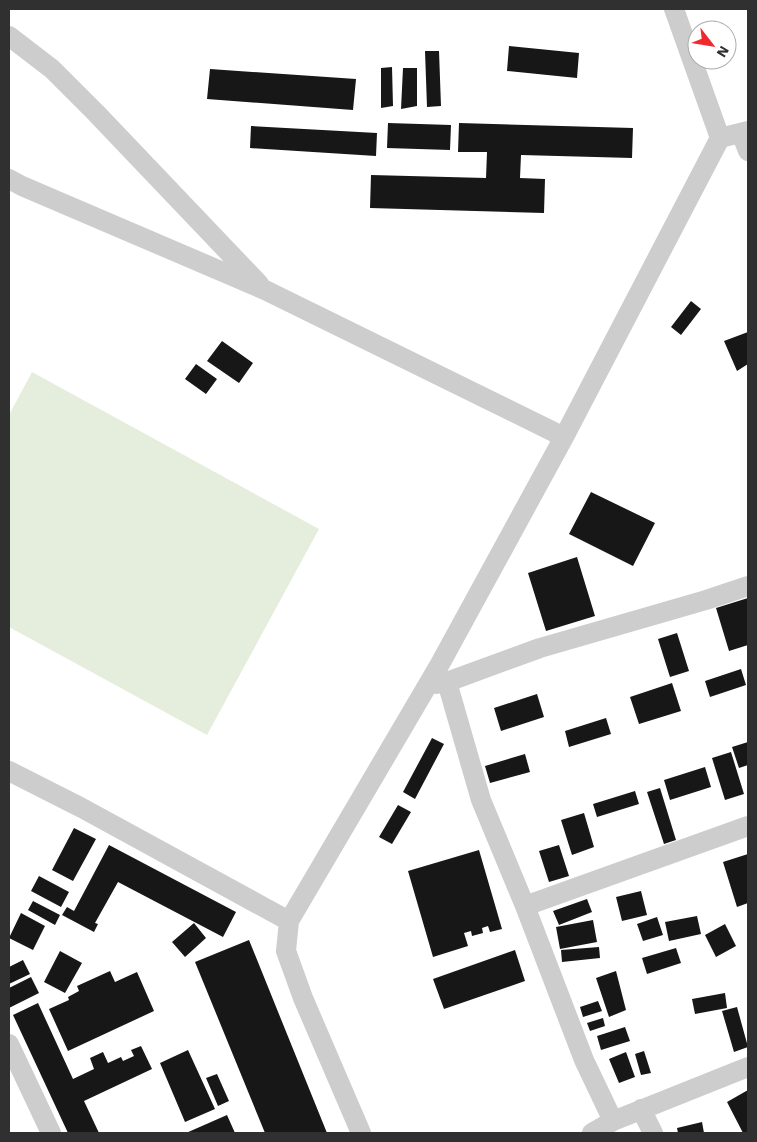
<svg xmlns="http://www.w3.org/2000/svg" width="757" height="1142" viewBox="0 0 757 1142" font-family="'Work Sans',sans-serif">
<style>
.green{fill:#e5eedd}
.building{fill:#171717}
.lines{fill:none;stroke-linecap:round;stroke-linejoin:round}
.minor{stroke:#cdcdcd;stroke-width:20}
</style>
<rect width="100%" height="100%" fill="#fff"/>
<path class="green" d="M 32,372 L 319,529 L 207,735 L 9,627 L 9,415 Z"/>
<path class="building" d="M 509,46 L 579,53 L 577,78 L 507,71 Z
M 425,51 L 439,51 L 441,106 L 427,107 Z
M 392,67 L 393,106 L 381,108 L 381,68 Z
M 403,68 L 417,68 L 417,106 L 401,109 Z
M 210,69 L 356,79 L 353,110 L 207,99 Z
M 388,123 L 451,125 L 450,150 L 387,148 Z
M 459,123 L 633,128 L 632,158 L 521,155 L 520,178 L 545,179 L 544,213 L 370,208 L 371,175 L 486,178 L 487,152 L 458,152 Z
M 251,126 L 377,133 L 376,156 L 250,148 Z
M 691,301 L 701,309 L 681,335 L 671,327 Z
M 748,332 L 748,364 L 737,371 L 724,341 Z
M 222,341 L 253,363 L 239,383 L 207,361 Z
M 196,364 L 217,379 L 206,394 L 185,379 Z
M 591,492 L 655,523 L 633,566 L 569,534 Z
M 577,557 L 595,616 L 546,631 L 528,573 Z
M 748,598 L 748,645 L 729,651 L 716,608 Z
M 677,633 L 689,671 L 670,677 L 658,639 Z
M 741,669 L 746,685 L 710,697 L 705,681 Z
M 672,683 L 681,711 L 639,724 L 630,697 Z
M 537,694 L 544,717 L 501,731 L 494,708 Z
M 606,718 L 611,734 L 569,747 L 565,731 Z
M 432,738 L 444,744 L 415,799 L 403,792 Z
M 748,742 L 748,765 L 739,768 L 732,747 Z
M 731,752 L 744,794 L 725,800 L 712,758 Z
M 525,754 L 530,772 L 490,783 L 485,766 Z
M 705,767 L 711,787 L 670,800 L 664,780 Z
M 660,788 L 676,840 L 664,844 L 647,792 Z
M 635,791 L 639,804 L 597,817 L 593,804 Z
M 398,805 L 411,812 L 392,844 L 379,837 Z
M 584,813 L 594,847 L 572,855 L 561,820 Z
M 74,828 L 96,839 L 73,881 L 52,870 Z
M 109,845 L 236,912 L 223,937 L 118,882 L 95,923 L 98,924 L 94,932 L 62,915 L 67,907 L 74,911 Z
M 559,845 L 569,876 L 549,882 L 539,851 Z
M 479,850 L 502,929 L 490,932 L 488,926 L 482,928 L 483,933 L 472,936 L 471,931 L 464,933 L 468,946 L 433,957 L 408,871 Z
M 748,854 L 748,903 L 737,907 L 723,862 Z
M 39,876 L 69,892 L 61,907 L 31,891 Z
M 641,891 L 647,915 L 622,921 L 616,897 Z
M 587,899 L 592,912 L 559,925 L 553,911 Z
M 33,901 L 60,915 L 55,925 L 28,910 Z
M 21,913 L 45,926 L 33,950 L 9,938 Z
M 697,916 L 701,934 L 669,941 L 665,922 Z
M 657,917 L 663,935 L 643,941 L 637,924 Z
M 593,920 L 597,942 L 560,949 L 556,927 Z
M 194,923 L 206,938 L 185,957 L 172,942 Z
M 725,924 L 736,946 L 716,957 L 705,935 Z
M 249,940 L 327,1133 L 265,1133 L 195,962 Z
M 599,947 L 600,958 L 562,962 L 561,950 Z
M 676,948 L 681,963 L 647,974 L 642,958 Z
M 515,950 L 525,981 L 444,1009 L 433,979 Z
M 60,951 L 82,963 L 65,993 L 44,982 Z
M 23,960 L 30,974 L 9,984 L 9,967 Z
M 110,971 L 115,982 L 137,972 L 154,1011 L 68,1051 L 49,1009 L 69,1000 L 68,997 L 79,991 L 77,986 Z
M 616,971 L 626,1010 L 609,1017 L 596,978 Z
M 31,977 L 39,993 L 9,1008 L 9,988 Z
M 725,993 L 727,1008 L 695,1014 L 692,999 Z
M 598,1001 L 602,1011 L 583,1017 L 580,1007 Z
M 38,1003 L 73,1079 L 94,1069 L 90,1058 L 103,1052 L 108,1063 L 121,1057 L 123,1061 L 134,1056 L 131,1050 L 141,1046 L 152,1069 L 84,1101 L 99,1133 L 68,1133 L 13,1015 Z
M 737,1007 L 748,1047 L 734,1052 L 722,1011 Z
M 603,1018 L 605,1026 L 590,1031 L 587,1023 Z
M 625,1027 L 630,1041 L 601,1050 L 597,1036 Z
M 188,1050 L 215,1109 L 185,1122 L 160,1063 Z
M 644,1051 L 651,1073 L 641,1075 L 635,1054 Z
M 626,1052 L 635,1077 L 619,1083 L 609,1059 Z
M 217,1074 L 229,1101 L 218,1106 L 206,1078 Z
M 748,1090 L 748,1133 L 743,1133 L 727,1102 Z
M 227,1115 L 235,1133 L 186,1133 Z
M 702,1122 L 704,1133 L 678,1133 L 677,1128 Z"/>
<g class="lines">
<path class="minor" d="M 9,36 L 52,69 L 96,113 L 259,284
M 741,133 L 748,151
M 720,138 L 748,131
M 9,179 L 22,186 L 265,290 L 564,437
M 447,682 L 481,800 L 525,906 L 584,1060 L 613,1121
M 436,684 L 447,682 L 540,648 L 706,600 L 748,586
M 9,771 L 82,808 L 289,921
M 525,906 L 748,826
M 9,1044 L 51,1133
M 641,1109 L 653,1133
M 361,1133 L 303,998 L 286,951 L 289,921 L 440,664 L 564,437 L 720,138 L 674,9
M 592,1133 L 613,1121 L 748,1067"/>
</g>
<rect width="757" height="1142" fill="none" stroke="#303030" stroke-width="20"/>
<g transform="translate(712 45) rotate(121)"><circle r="24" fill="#ffffff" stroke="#acacac"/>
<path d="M0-4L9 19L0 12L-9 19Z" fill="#f0292c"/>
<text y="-8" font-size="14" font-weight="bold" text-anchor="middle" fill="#303030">N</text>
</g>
</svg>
